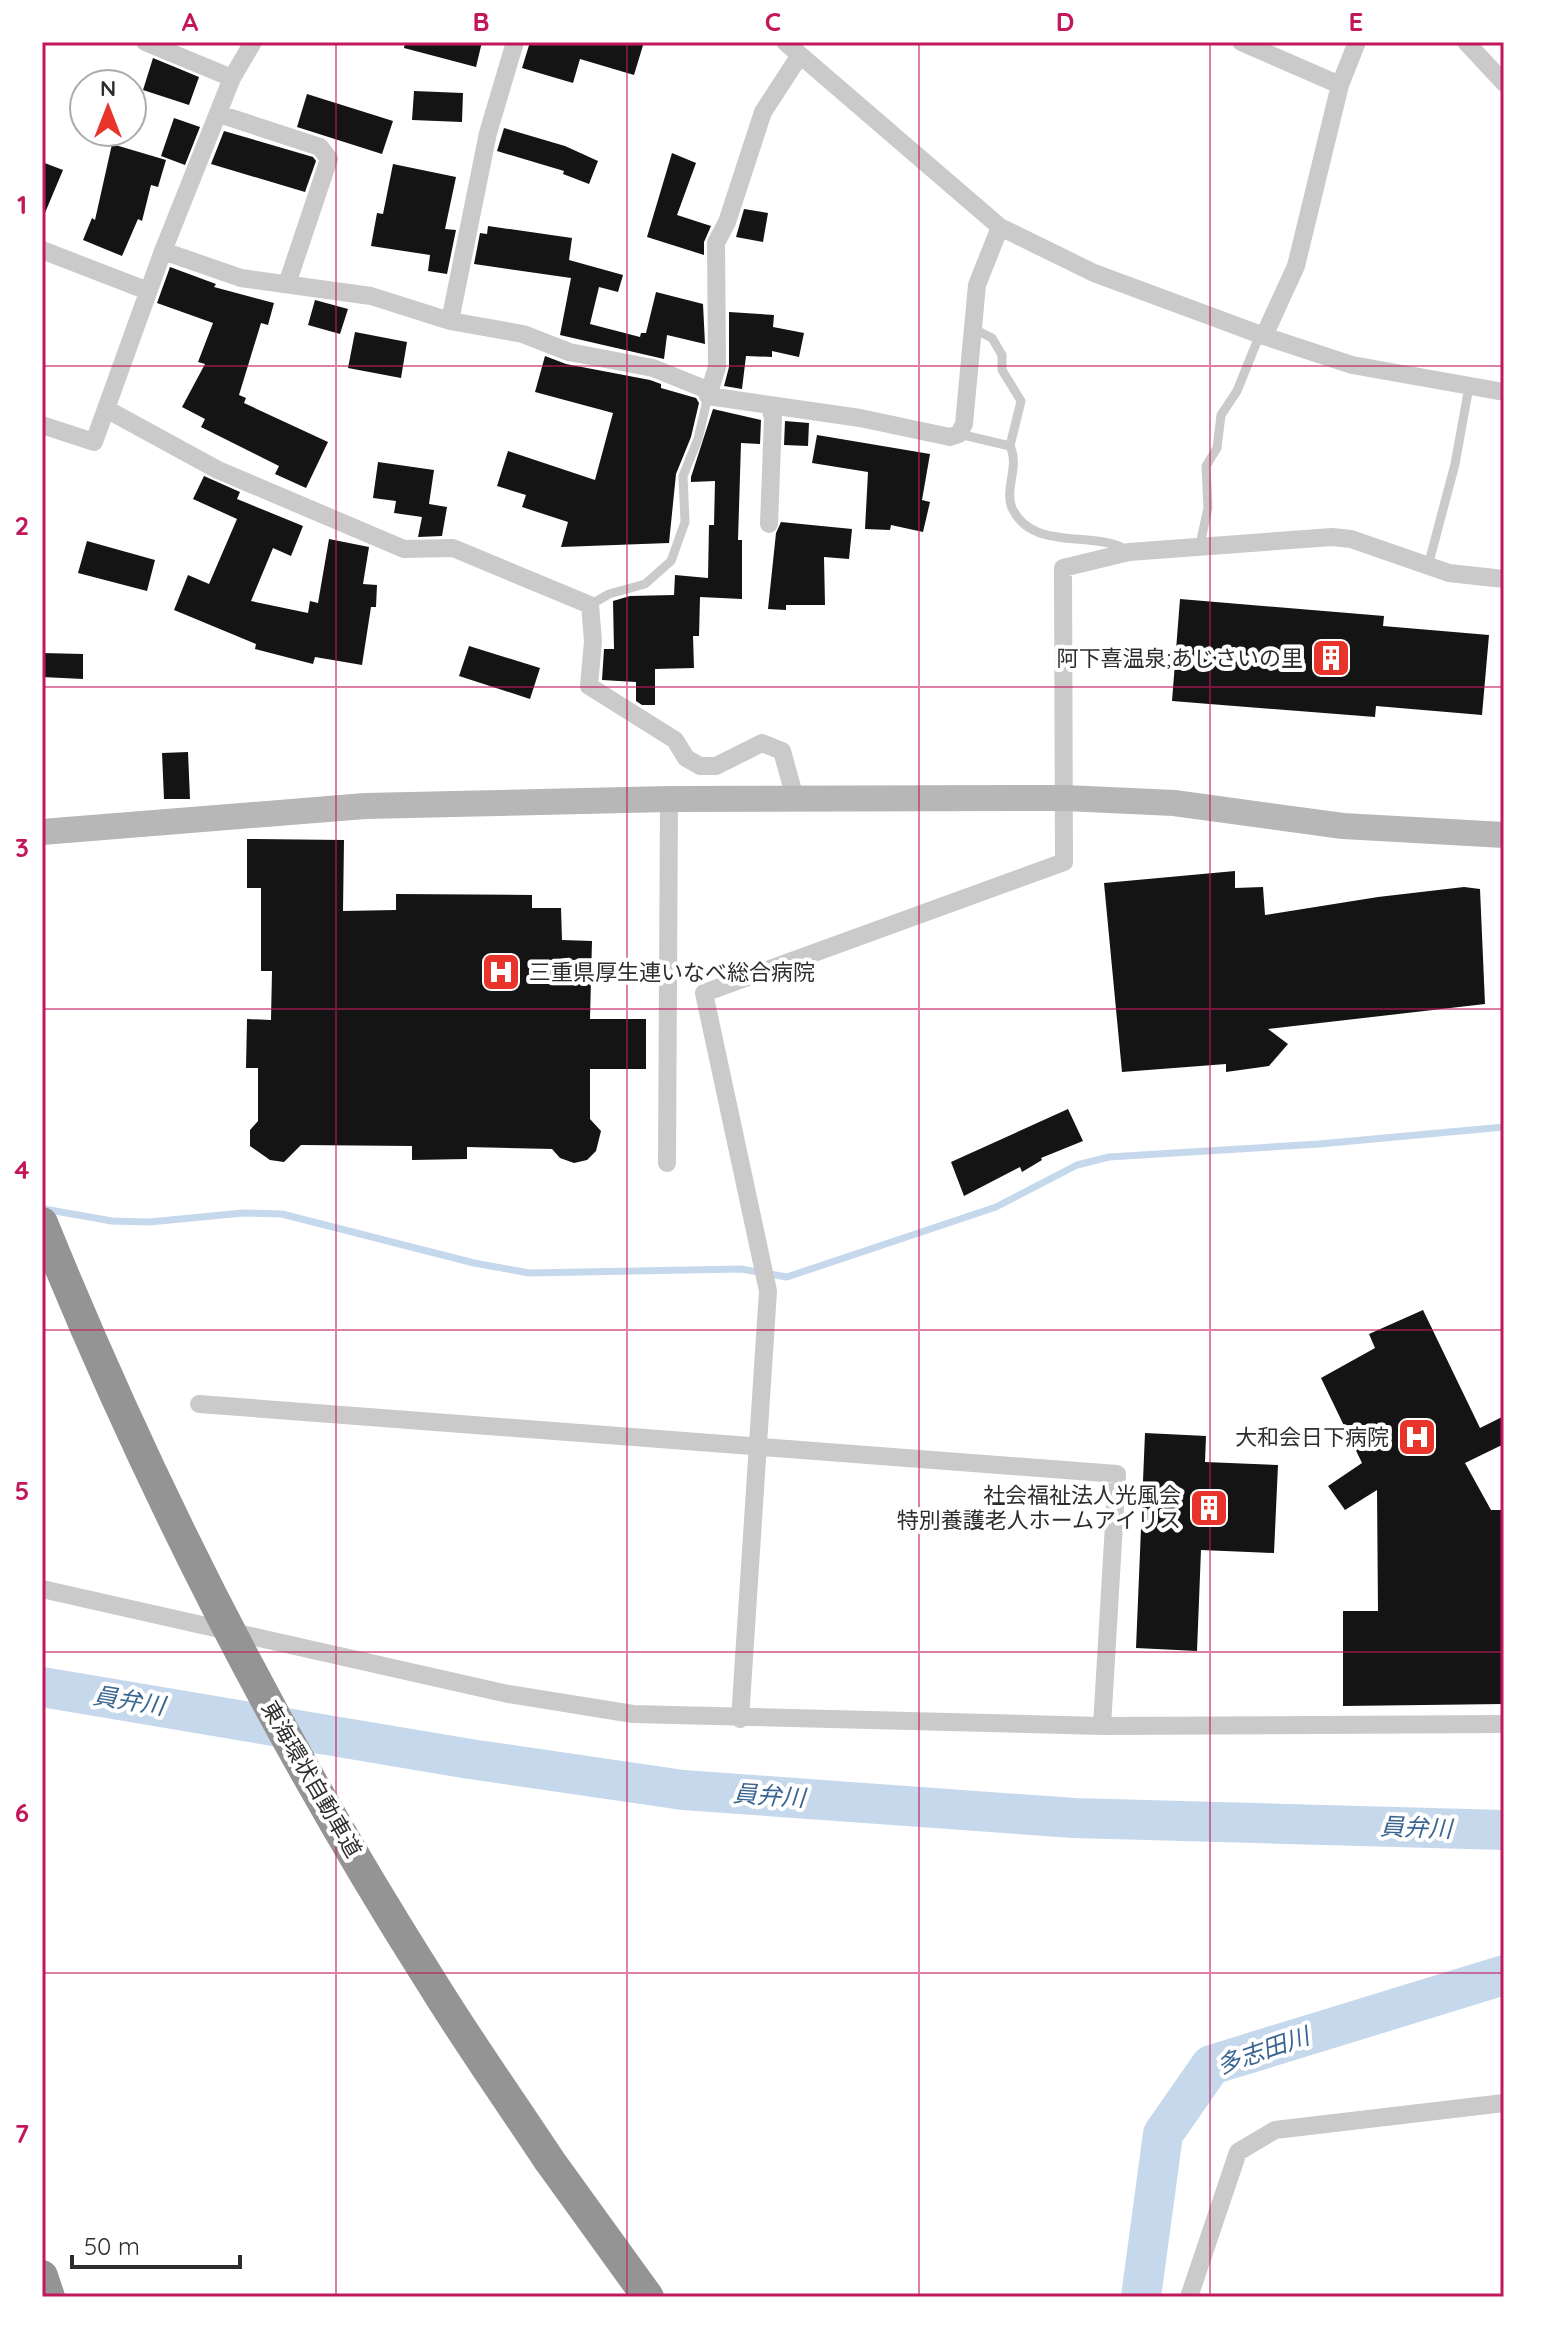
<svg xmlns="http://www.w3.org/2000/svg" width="1546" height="2339" viewBox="0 0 1546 2339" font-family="Quicksand,'Noto Sans JP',sans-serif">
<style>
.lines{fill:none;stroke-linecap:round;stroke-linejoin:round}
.stream{stroke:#c6d8ec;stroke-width:7}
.river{stroke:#c6d8ec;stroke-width:40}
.building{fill:#141414}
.lane{stroke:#cacaca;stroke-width:9}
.street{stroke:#cacaca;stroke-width:18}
.secondary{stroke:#b7b7b7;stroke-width:26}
.highway{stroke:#949494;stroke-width:32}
.highway-bridge{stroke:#949494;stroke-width:32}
.grid{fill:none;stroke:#c2185b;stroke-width:2;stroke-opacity:0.55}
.labels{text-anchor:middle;stroke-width:8;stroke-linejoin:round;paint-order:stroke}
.poi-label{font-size:22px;fill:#2d2d2d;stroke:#fff;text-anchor:end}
.street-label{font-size:22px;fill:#2d2d2d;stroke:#fff}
.water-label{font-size:24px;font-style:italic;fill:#3a6590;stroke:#fff}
.neatline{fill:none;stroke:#c2185b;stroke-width:3}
.grid-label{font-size:26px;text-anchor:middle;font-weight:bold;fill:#c2185b}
</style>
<rect width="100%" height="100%" fill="#fff"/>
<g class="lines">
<path class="stream" d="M 44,1209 L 112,1221 L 149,1222 L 243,1213 L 282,1214 L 474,1263 L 529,1273 L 741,1269 L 787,1277 L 996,1207 L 1077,1165 L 1109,1157 L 1319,1144 L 1504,1127"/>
<path class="river" d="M 42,1687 L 470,1759 L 683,1790 L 1074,1818 L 1504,1830
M 1141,2297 L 1163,2134 L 1211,2065 L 1504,1975"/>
</g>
<path class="building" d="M 405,42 L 482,42 L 476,67 L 404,48 Z
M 530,42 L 644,42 L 634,75 L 580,59 L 573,83 L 522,68 Z
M 153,58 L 199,77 L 189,105 L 143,90 Z
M 414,91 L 463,93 L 462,122 L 412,120 Z
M 307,94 L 393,121 L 382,154 L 297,127 Z
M 174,118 L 200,127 L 185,165 L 161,156 Z
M 504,128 L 565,146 L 598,161 L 589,184 L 563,174 L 564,171 L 497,151 Z
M 224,131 L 313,157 L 316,161 L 305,192 L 211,164 Z
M 112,144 L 166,160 L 158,187 L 151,185 L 142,221 L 138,219 L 122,256 L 83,240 L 92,218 L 95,220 Z
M 672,153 L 696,163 L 677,215 L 711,226 L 704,242 L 704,255 L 647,237 Z
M 42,162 L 63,170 L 42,220 Z
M 393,164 L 456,177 L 445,229 L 456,230 L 447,274 L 428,271 L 430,255 L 371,246 L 377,213 L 383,214 Z
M 744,209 L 768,213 L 763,242 L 736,237 Z
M 488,226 L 572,238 L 569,260 L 623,275 L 618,292 L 599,287 L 590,324 L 640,337 L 641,333 L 646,333 L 656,292 L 703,304 L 705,344 L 667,335 L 664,359 L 560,335 L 571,278 L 474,264 L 480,233 L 487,234 Z
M 170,267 L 216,284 L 214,287 L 274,303 L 268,325 L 261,323 L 239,395 L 246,398 L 244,403 L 328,442 L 306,488 L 275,474 L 279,466 L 201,427 L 205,419 L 182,407 L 205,364 L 198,362 L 213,323 L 157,303 Z
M 315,300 L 348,309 L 340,334 L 308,325 Z
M 729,312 L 774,315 L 773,327 L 804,333 L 799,357 L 772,351 L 772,357 L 746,356 L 742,389 L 724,386 L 729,367 Z
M 355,332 L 407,342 L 401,378 L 348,368 Z
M 545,356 L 566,364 L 650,380 L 661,384 L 661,388 L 696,398 L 699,403 L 691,437 L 676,474 L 669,543 L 561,547 L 568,522 L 522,507 L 526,495 L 497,486 L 508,451 L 595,480 L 613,413 L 535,392 Z
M 713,409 L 761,420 L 760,444 L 741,443 L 738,540 L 742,540 L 742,599 L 700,597 L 699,636 L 693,636 L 694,668 L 655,669 L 655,705 L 642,705 L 636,701 L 636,682 L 602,680 L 604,649 L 614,649 L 613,601 L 630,596 L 674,595 L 675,575 L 708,578 L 709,525 L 714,525 L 715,481 L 691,482 L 691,477 Z
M 785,421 L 809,423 L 808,446 L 784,445 Z
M 817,435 L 930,454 L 922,500 L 930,502 L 923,532 L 891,525 L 890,530 L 865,529 L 868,472 L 812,463 Z
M 378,462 L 434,470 L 429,504 L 447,507 L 442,536 L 418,537 L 422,517 L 394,513 L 396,501 L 373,498 Z
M 204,476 L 240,492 L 237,499 L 303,526 L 291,556 L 273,548 L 251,601 L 308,613 L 310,601 L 318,603 L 329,539 L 369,547 L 363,584 L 377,585 L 376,607 L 371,607 L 362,665 L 315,657 L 313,664 L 255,649 L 256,644 L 174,610 L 188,575 L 209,584 L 237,519 L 193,499 Z
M 781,522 L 852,529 L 849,559 L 824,557 L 825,605 L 786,605 L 786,610 L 768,609 L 776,533 Z
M 87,541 L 155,560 L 147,591 L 78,573 Z
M 1180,599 L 1384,616 L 1383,626 L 1489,635 L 1482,715 L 1376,706 L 1375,717 L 1172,701 Z
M 469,646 L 540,668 L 530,699 L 459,676 Z
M 42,653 L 83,654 L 83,679 L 42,677 Z
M 188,752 L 190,799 L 164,799 L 162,753 Z
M 247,839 L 344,840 L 343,911 L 396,910 L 396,894 L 532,895 L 532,908 L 561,908 L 562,940 L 592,941 L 590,1019 L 646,1019 L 646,1069 L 590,1069 L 590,1119 L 601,1131 L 596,1151 L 587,1160 L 574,1163 L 560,1158 L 552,1149 L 467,1147 L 467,1159 L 412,1160 L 412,1146 L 301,1145 L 284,1162 L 270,1160 L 250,1146 L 250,1130 L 258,1121 L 258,1068 L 246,1068 L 247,1019 L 271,1020 L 272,971 L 261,971 L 261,888 L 247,888 Z
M 1235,871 L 1235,888 L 1263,887 L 1265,915 L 1378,897 L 1464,887 L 1480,889 L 1485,1004 L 1268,1029 L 1288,1044 L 1269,1066 L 1226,1072 L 1226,1064 L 1122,1072 L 1104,883 Z
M 1068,1109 L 1083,1141 L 1041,1158 L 1042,1160 L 1022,1172 L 1020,1167 L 964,1196 L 951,1162 Z
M 1423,1310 L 1480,1428 L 1504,1416 L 1504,1444 L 1465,1463 L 1491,1510 L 1504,1510 L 1504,1704 L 1343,1706 L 1343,1611 L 1378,1611 L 1377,1490 L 1345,1510 L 1328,1486 L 1362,1463 L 1321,1378 L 1375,1348 L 1369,1334 Z
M 1145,1433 L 1206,1436 L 1205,1462 L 1278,1465 L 1274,1553 L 1201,1550 L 1197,1651 L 1136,1648 Z"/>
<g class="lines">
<path class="lane" d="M 974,329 L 992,338 L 1002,355 L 1002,370 L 1021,401 L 1010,446
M 959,434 L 1010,446 C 1020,466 1004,489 1012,508 C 1032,552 1094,530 1127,550
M 1199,549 L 1208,508 L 1206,466 L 1217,448 L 1221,415 L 1237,391 L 1260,334
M 1428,566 L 1455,464 L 1469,387
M 590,605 L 609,594 L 645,584 L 671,561 L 685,522 L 683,476 L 698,439 L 708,396"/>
<path class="street" d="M 145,42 L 232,78
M 785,42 L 1000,227 L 1094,273 L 1264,336 L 1352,365 L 1504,392
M 1241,42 L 1340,85
M 1466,42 L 1504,83
M 800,55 L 763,112 L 727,222 L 716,243 L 717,367 L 708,396 L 860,418 L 950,437 L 959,434 L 964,424 L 977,285 L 1000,227
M 219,114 L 320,147 L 329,159 L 287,284
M 42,250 L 148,291
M 163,251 L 241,278 L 371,296 L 450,321 L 523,334 L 569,352 L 653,368 L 710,391
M 450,321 L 488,133 L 515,42
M 1264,336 L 1296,266 L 1340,85 L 1357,42
M 108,410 L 218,470 L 404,549 L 453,548 L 590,605 L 593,641 L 589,686 L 675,740 L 686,758 L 700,766 L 716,766 L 762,743 L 782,751 L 795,798
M 42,425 L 94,442 L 163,251 L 232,78 L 253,42
M 769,524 L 773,418 L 770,407
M 667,1163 L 669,799
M 199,1404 L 1117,1474 L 1102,1726
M 42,1589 L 508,1694 L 633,1714 L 1102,1726 L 1504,1724
M 740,1719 L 768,1291 L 704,993 L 1064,862 L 1063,568 L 1129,552 L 1332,537 L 1351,539 L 1449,573 L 1504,579
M 1189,2297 L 1238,2152 L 1275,2130 L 1504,2103"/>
<path class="secondary" d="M 42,832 L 365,806 L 669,799 L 1065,798 L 1174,803 L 1343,826 L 1504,835"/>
<path class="highway" d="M 549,2160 L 648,2297
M 42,2276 L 49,2297"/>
<path class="highway-bridge" d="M 42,1223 C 149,1487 279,1742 432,1983 C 469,2043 510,2101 549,2160"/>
</g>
<path class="grid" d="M 336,42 L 336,2297M 627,42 L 627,2297M 919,42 L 919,2297M 1210,42 L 1210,2297M 42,366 L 1504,366M 42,687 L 1504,687M 42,1009 L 1504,1009M 42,1330 L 1504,1330M 42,1652 L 1504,1652M 42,1973 L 1504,1973"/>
<defs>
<g id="building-square" transform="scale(2)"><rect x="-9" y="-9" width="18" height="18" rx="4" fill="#e8342b" stroke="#fff"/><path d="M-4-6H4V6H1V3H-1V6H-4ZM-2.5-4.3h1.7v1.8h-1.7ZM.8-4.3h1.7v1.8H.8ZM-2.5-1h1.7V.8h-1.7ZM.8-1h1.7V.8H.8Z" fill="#fff"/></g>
<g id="hospital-square" transform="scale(2)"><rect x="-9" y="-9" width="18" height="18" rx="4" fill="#e8342b" stroke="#fff"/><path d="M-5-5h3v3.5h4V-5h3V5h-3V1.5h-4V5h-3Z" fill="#fff"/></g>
</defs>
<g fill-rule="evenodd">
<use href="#building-square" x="1331" y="658"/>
<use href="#hospital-square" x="501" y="972"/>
<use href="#hospital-square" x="1417" y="1437"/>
<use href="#building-square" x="1209" y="1508"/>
</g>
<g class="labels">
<g class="poi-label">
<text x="1303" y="666">阿下喜温泉;あじさいの里</text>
<text x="529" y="980" text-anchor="start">三重県厚生連いなべ総合病院</text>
<text x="1389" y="1445">大和会日下病院</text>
<text x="1181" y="1503">社会福祉法人光風会<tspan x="1181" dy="25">特別養護老人ホームアイリス</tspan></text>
</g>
<g class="street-label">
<text transform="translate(312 1779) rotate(60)" y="8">東海環状自動車道</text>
</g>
<g class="water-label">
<text transform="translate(129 1701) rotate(9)" y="8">員弁川</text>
<text transform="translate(769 1796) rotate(4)" y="8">員弁川</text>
<text transform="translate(1416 1828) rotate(2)" y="8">員弁川</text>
<text transform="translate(1263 2051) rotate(-19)" y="8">多志田川</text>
</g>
</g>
<rect width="1546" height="2339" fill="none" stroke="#ffffff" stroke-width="88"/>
<g transform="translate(108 108)"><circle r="38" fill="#ffffff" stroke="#ababab" stroke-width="2"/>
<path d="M0-6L14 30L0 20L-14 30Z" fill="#e8342b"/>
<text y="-12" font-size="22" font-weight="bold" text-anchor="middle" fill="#2d2d2d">N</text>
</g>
<path d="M72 2255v12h168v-12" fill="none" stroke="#2d2d2d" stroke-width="4"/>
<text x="84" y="2255" font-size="24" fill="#2d2d2d" stroke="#ffffff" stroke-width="6" paint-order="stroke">50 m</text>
<rect x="44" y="44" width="1458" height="2251" class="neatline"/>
<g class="grid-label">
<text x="190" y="31">A</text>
<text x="481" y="31">B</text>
<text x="773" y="31">C</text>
<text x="1065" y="31">D</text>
<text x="1356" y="31">E</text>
<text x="22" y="214">1</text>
<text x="22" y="535">2</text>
<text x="22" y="857">3</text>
<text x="22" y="1179">4</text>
<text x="22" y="1500">5</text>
<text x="22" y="1822">6</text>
<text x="22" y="2143">7</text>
</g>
</svg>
